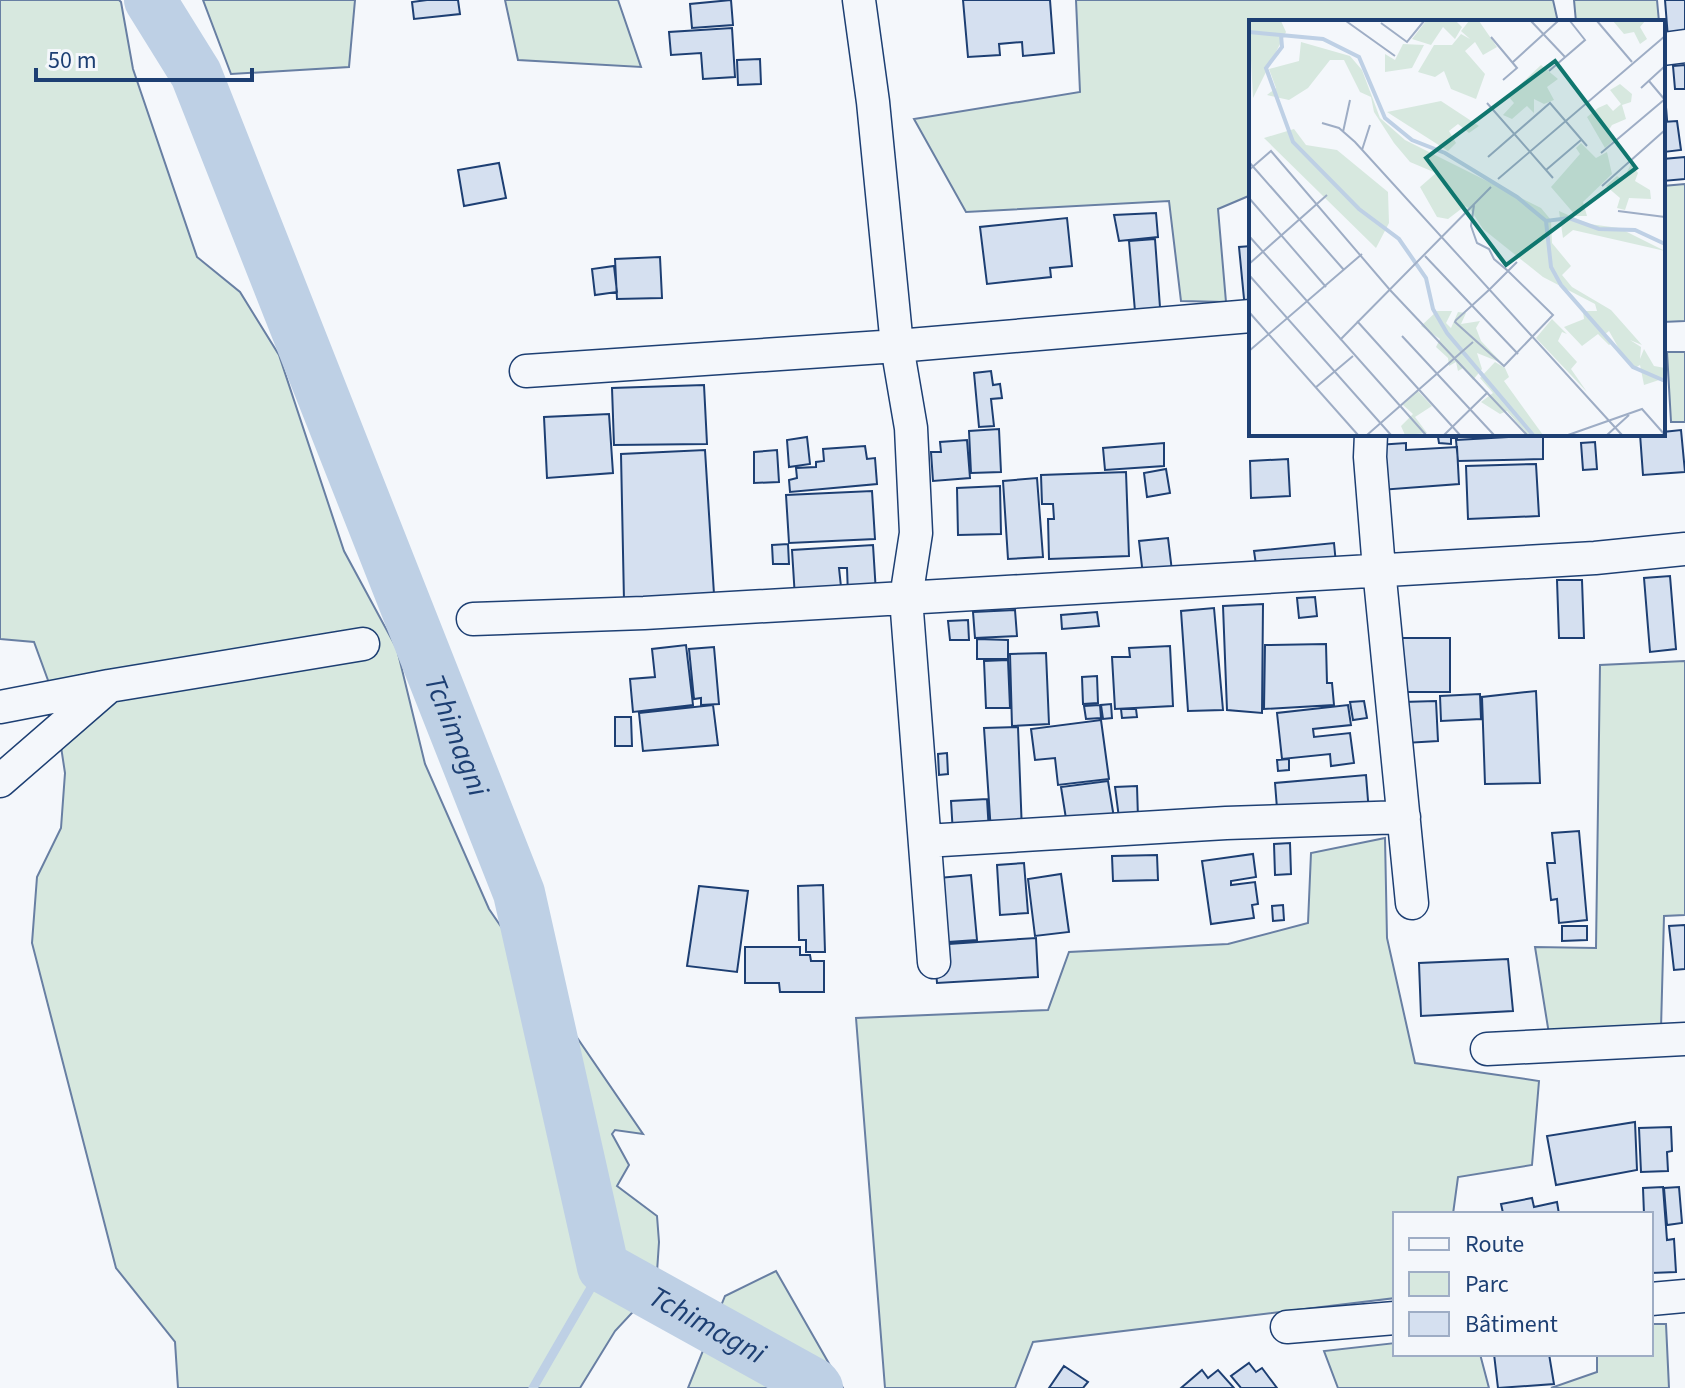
<svg xmlns="http://www.w3.org/2000/svg" width="1685" height="1388" viewBox="0 0 1685 1388" font-family="'Source Sans 3',sans-serif">
<style>
.green{fill:#d7e8df;stroke:#687fa3;stroke-width:2}
.lines{fill:none;stroke-linecap:round;stroke-linejoin:round}
.stream{stroke:#bed0e5;stroke-width:9}
.river{stroke:#bed0e5;stroke-width:52}
.building{fill:#d5e0f0;stroke:#1d3f73;stroke-width:2}
.minor-casing{stroke:#1d3f73;stroke-width:35}
.minor{stroke:#f4f7fb;stroke-width:32}
.labels{text-anchor:middle;stroke-width:6;stroke-linejoin:round;paint-order:stroke}
.water-label{font-size:30px;font-style:italic;fill:#1d3f73;stroke:#f4f7fb}
.inset-river{fill:none;stroke:#bed0e5;stroke-width:4}
.inset-road{fill:none;stroke:#9eadc5;stroke-width:2}
.view{fill:#0f766e;fill-opacity:0.15;stroke:#0f766e;stroke-width:4}
.inset-edge{fill:none;stroke:#1d3f73;stroke-width:4}
</style>
<rect width="100%" height="100%" fill="#f4f7fb"/>
<path class="green" d="M 0,0 L 119,0 L 121,2 L 133,69 L 197,257 L 240,292 L 279,355 L 344,551 L 397,649 L 425,764 L 489,909 L 643,1134 L 615,1130 L 612,1134 L 629,1165 L 617,1186 L 657,1216 L 659,1242 L 656,1287 L 615,1331 L 580,1388 L 178,1388 L 175,1342 L 116,1268 L 32,943 L 37,877 L 61,828 L 65,773 L 53,694 L 34,642 L 0,639 Z
M 203,0 L 355,0 L 349,67 L 231,74 Z
M 505,0 L 618,0 L 641,67 L 518,60 Z
M 1076,0 L 1553,0 L 1558,22 L 1251,22 L 1251,195 L 1218,209 L 1226,302 L 1181,301 L 1169,201 L 966,212 L 914,119 L 1080,92 Z
M 1574,0 L 1657,0 L 1659,22 L 1576,22 Z
M 1685,184 L 1685,321 L 1663,322 L 1663,186 Z
M 1667,352 L 1685,352 L 1685,422 L 1671,422 Z
M 1685,661 L 1685,915 L 1664,916 L 1661,1029 L 1549,1034 L 1535,947 L 1596,948 L 1600,665 Z
M 1385,838 L 1387,938 L 1415,1063 L 1539,1081 L 1532,1165 L 1458,1177 L 1453,1214 L 1395,1214 L 1395,1298 L 1033,1342 L 1015,1388 L 885,1388 L 856,1018 L 1048,1010 L 1069,952 L 1228,944 L 1308,923 L 1311,853 Z
M 776,1271 L 843,1388 L 688,1388 L 725,1296 Z
M 1651,1324 L 1666,1324 L 1669,1388 L 1551,1388 L 1597,1372 L 1597,1354 L 1651,1354 Z
M 1395,1343 L 1395,1354 L 1480,1354 L 1489,1388 L 1338,1388 L 1324,1351 Z"/>
<g class="lines">
<path class="stream" d="M 533,1388 L 603,1267"/>
<path class="river" id="s1" d="M 150,0 L 196,74 L 519,893 L 603,1267 L 814,1384 L 817,1388"/>
</g>
<path class="building" d="M 427,0 L 458,0 L 460,14 L 414,19 L 412,2 Z
M 731,0 L 733,25 L 692,28 L 690,4 Z
M 963,0 L 1050,0 L 1054,53 L 1023,56 L 1022,42 L 999,44 L 1000,55 L 968,57 Z
M 1665,0 L 1685,0 L 1685,37 L 1668,38 Z
M 732,28 L 735,77 L 703,79 L 701,53 L 671,55 L 669,32 Z
M 760,59 L 761,84 L 738,85 L 737,60 Z
M 1685,65 L 1685,89 L 1675,89 L 1673,66 Z
M 1663,69 L 1667,120 L 1663,120 Z
M 1677,121 L 1681,150 L 1664,152 L 1663,122 Z
M 1685,157 L 1685,179 L 1663,181 L 1663,159 Z
M 499,163 L 506,198 L 464,206 L 458,170 Z
M 1156,213 L 1158,237 L 1119,241 L 1114,215 Z
M 1067,218 L 1072,266 L 1050,268 L 1051,277 L 987,284 L 980,227 Z
M 1155,239 L 1161,321 L 1136,323 L 1129,241 Z
M 1251,246 L 1251,309 L 1245,309 L 1239,247 Z
M 660,257 L 662,298 L 617,299 L 615,259 Z
M 614,266 L 617,292 L 595,295 L 592,269 Z
M 991,371 L 993,385 L 1000,384 L 1002,398 L 991,399 L 994,426 L 979,427 L 974,373 Z
M 704,385 L 707,444 L 614,445 L 612,388 Z
M 609,414 L 613,473 L 547,478 L 544,417 Z
M 999,429 L 1001,472 L 971,473 L 969,431 Z
M 1681,430 L 1685,472 L 1643,475 L 1640,434 L 1663,434 L 1663,432 Z
M 1432,434 L 1457,434 L 1457,438 L 1451,438 L 1451,444 L 1439,443 L 1438,437 L 1432,437 Z
M 1543,435 L 1543,459 L 1458,461 L 1456,440 Z
M 807,437 L 810,464 L 789,467 L 787,440 Z
M 967,440 L 970,478 L 933,481 L 931,452 L 941,452 L 940,442 Z
M 1595,442 L 1597,469 L 1583,470 L 1581,443 Z
M 1164,443 L 1164,466 L 1105,470 L 1103,448 Z
M 1406,443 L 1406,450 L 1457,447 L 1459,484 L 1380,490 L 1377,445 Z
M 865,446 L 867,459 L 875,458 L 877,484 L 790,492 L 789,480 L 797,478 L 796,468 L 816,467 L 816,462 L 824,461 L 823,449 Z
M 705,450 L 714,594 L 624,601 L 621,454 Z
M 777,450 L 779,482 L 754,483 L 754,452 Z
M 1288,459 L 1290,496 L 1251,498 L 1250,461 Z
M 1536,464 L 1539,516 L 1468,519 L 1466,466 Z
M 1166,469 L 1170,493 L 1147,497 L 1144,473 Z
M 1126,472 L 1129,556 L 1049,559 L 1048,519 L 1054,519 L 1053,504 L 1042,504 L 1041,475 Z
M 1037,478 L 1043,557 L 1008,559 L 1003,481 Z
M 1000,486 L 1001,534 L 958,535 L 957,488 Z
M 872,491 L 875,539 L 789,543 L 786,495 Z
M 1168,538 L 1172,571 L 1143,575 L 1139,541 Z
M 1334,543 L 1336,564 L 1257,572 L 1254,551 Z
M 788,544 L 789,564 L 773,564 L 772,545 Z
M 873,545 L 876,593 L 848,595 L 847,568 L 839,568 L 842,596 L 795,598 L 792,550 Z
M 1670,576 L 1676,649 L 1650,652 L 1644,578 Z
M 1557,580 L 1582,580 L 1584,638 L 1559,638 Z
M 1315,597 L 1317,616 L 1299,618 L 1297,598 Z
M 1263,604 L 1262,713 L 1227,710 L 1223,606 Z
M 1214,608 L 1223,710 L 1188,711 L 1181,611 Z
M 1015,610 L 1017,636 L 975,638 L 973,612 Z
M 1097,612 L 1099,626 L 1062,629 L 1061,615 Z
M 968,620 L 969,640 L 950,640 L 948,621 Z
M 1395,638 L 1450,638 L 1450,692 L 1394,692 Z
M 977,639 L 1008,640 L 1008,659 L 977,659 Z
M 1326,644 L 1327,683 L 1332,683 L 1334,705 L 1264,709 L 1265,645 Z
M 686,645 L 693,705 L 633,712 L 630,679 L 655,677 L 652,649 Z
M 1170,646 L 1173,706 L 1115,709 L 1112,657 L 1130,657 L 1129,648 Z
M 714,647 L 719,704 L 701,705 L 701,698 L 694,699 L 689,649 Z
M 1046,653 L 1049,724 L 1012,726 L 1010,654 Z
M 1008,660 L 1010,708 L 986,708 L 984,661 Z
M 1097,676 L 1098,703 L 1083,704 L 1082,677 Z
M 1536,691 L 1540,783 L 1485,784 L 1482,697 Z
M 1480,694 L 1481,719 L 1441,721 L 1440,696 Z
M 1364,701 L 1367,718 L 1353,720 L 1350,702 Z
M 1436,701 L 1438,741 L 1405,743 L 1403,702 Z
M 1111,704 L 1112,718 L 1103,719 L 1101,705 Z
M 713,705 L 718,745 L 643,751 L 639,713 Z
M 1100,705 L 1101,718 L 1086,719 L 1084,706 Z
M 1348,705 L 1351,725 L 1313,729 L 1314,737 L 1350,733 L 1354,763 L 1331,766 L 1330,754 L 1282,759 L 1277,713 Z
M 1121,709 L 1136,709 L 1137,717 L 1122,718 Z
M 615,717 L 631,717 L 632,746 L 615,746 Z
M 1101,720 L 1109,779 L 1058,785 L 1055,758 L 1035,760 L 1031,729 Z
M 1018,727 L 1022,832 L 991,832 L 984,728 Z
M 947,753 L 948,774 L 939,775 L 938,754 Z
M 1289,759 L 1289,770 L 1278,771 L 1277,760 Z
M 1366,775 L 1369,813 L 1278,821 L 1275,783 Z
M 1108,781 L 1114,818 L 1067,825 L 1061,787 Z
M 1137,786 L 1138,818 L 1119,818 L 1115,787 Z
M 987,799 L 989,832 L 953,834 L 951,801 Z
M 1579,831 L 1587,920 L 1559,923 L 1557,899 L 1551,900 L 1547,863 L 1555,863 L 1552,833 Z
M 1290,843 L 1291,874 L 1275,875 L 1274,844 Z
M 1253,854 L 1256,877 L 1231,881 L 1231,885 L 1255,882 L 1258,904 L 1252,905 L 1254,918 L 1211,924 L 1202,861 Z
M 1157,855 L 1158,880 L 1113,881 L 1112,856 Z
M 1024,863 L 1028,913 L 1000,915 L 997,865 Z
M 1061,874 L 1069,932 L 1035,936 L 1028,879 Z
M 971,875 L 977,940 L 933,943 L 928,879 Z
M 823,885 L 825,952 L 806,952 L 806,940 L 799,940 L 798,886 Z
M 699,886 L 748,891 L 737,972 L 687,966 Z
M 1283,905 L 1284,920 L 1273,921 L 1272,906 Z
M 1685,925 L 1685,969 L 1674,970 L 1669,926 Z
M 1562,926 L 1587,926 L 1587,940 L 1562,941 Z
M 1036,938 L 1038,977 L 937,983 L 934,945 Z
M 745,947 L 800,947 L 800,955 L 810,955 L 811,961 L 824,961 L 824,992 L 780,992 L 779,983 L 745,983 Z
M 1508,959 L 1513,1011 L 1421,1016 L 1419,963 Z
M 1635,1122 L 1637,1170 L 1556,1185 L 1547,1136 Z
M 1671,1127 L 1672,1151 L 1667,1152 L 1668,1171 L 1641,1172 L 1639,1128 Z
M 1663,1187 L 1667,1240 L 1674,1239 L 1676,1272 L 1651,1273 L 1651,1214 L 1644,1214 L 1643,1188 Z
M 1679,1187 L 1682,1223 L 1667,1225 L 1664,1188 Z
M 1532,1198 L 1534,1207 L 1557,1202 L 1559,1214 L 1496,1214 L 1503,1213 L 1501,1204 Z
M 1494,1354 L 1549,1354 L 1554,1384 L 1498,1388 Z
M 1249,1363 L 1256,1372 L 1262,1368 L 1277,1388 L 1241,1388 L 1231,1376 Z
M 1064,1366 L 1088,1382 L 1083,1388 L 1049,1388 Z
M 1202,1370 L 1208,1378 L 1218,1370 L 1234,1388 L 1181,1388 Z"/>
<g class="lines">
<g class="minor-casing">
<path id="minor" d="M 859,0 L 873,102 L 897,346 L 911,428 L 916,533 L 906,598 L 934,962
M 1663,49 L 1685,46
M 526,371 L 897,346 L 1251,316
M 1371,434 L 1370,457 L 1379,569 L 1412,903
M 473,619 L 644,613 L 1595,558 L 1685,549
M 0,707 L 109,686 L 363,644
M 0,781 L 107,688
M 925,841 L 1226,823 L 1404,817
M 1487,1049 L 1685,1039
M 1651,1299 L 1685,1296
M 1287,1327 L 1395,1318"/>
</g>
<use href="#minor" class="minor"/>
</g>
<g class="labels">
<g class="water-label">
<text dy="10" stroke="none"><textPath href="#s1" startOffset="798">Tchimagni</textPath></text>
<text dy="10" stroke="none"><textPath href="#s1" startOffset="1470">Tchimagni</textPath></text>
</g>
</g>
<g transform="translate(1249 20)">
<rect width="416" height="416" fill="#f4f7fb"/>
<path d="M 0,1 L 32,1 L 37,12 L 4,78 ZM 177,1 L 207,1 L 213,7 L 206,19 L 194,7 L 182,25 L 163,19 ZM 220,1 L 230,1 L 248,27 L 234,35 L 226,22 L 216,31 L 236,54 L 227,79 L 202,69 L 195,51 L 186,57 L 169,52 L 185,25 L 203,25 L 212,14 L 221,19 L 212,11 ZM 364,1 L 396,1 L 391,7 L 398,19 L 391,24 L 385,12 L 375,14 ZM 52,22 L 101,36 L 113,50 L 131,98 L 156,120 L 292,188 L 302,200 L 303,223 L 322,246 L 313,255 L 323,267 L 362,290 L 393,325 L 381,320 L 392,327 L 391,339 L 395,329 L 405,346 L 416,348 L 416,358 L 395,365 L 391,345 L 386,348 L 374,336 L 360,311 L 355,315 L 362,324 L 360,325 L 349,314 L 333,326 L 315,307 L 335,299 L 334,291 L 348,291 L 346,284 L 294,257 L 234,209 L 221,189 L 216,186 L 199,199 L 188,197 L 171,167 L 187,153 L 161,142 L 145,123 L 125,92 L 122,77 L 111,72 L 95,40 L 81,40 L 59,68 L 40,80 L 18,75 L 27,68 L 20,49 L 50,41 ZM 154,24 L 175,25 L 163,48 L 136,52 L 136,34 L 146,40 ZM 292,45 L 309,59 L 298,67 L 305,80 L 295,84 L 285,79 L 285,93 L 278,86 L 263,99 L 254,95 L 265,83 L 259,76 ZM 371,64 L 383,74 L 382,82 L 373,85 L 377,99 L 363,105 L 358,113 L 364,121 L 356,128 L 338,97 L 349,88 L 358,84 L 364,91 L 372,84 L 361,70 ZM 192,81 L 230,106 L 220,113 L 209,104 L 200,111 L 207,123 L 199,131 L 138,92 ZM 45,109 L 57,125 L 88,130 L 139,172 L 140,203 L 127,228 L 15,118 ZM 332,123 L 347,138 L 358,132 L 363,154 L 334,182 L 338,196 L 327,196 L 302,167 L 331,134 L 327,128 ZM 382,144 L 389,153 L 386,161 L 401,170 L 402,179 L 380,178 L 376,190 L 368,188 L 371,178 L 357,166 L 368,156 L 374,160 ZM 310,191 L 340,204 L 370,208 L 416,231 L 324,210 L 314,218 ZM 188,291 L 203,291 L 197,303 L 202,308 L 209,292 L 217,293 L 212,304 L 231,301 L 227,308 L 232,321 L 253,343 L 228,333 L 233,349 L 224,360 L 214,348 L 209,351 L 207,342 L 200,346 L 199,338 L 187,327 L 191,319 L 172,306 ZM 303,299 L 318,314 L 313,312 L 309,321 L 328,342 L 322,349 L 338,372 L 287,318 ZM 246,342 L 256,348 L 260,357 L 255,361 L 294,415 L 279,415 L 258,391 L 251,394 L 232,382 L 244,373 L 231,358 ZM 168,370 L 183,386 L 166,397 L 178,413 L 156,415 L 152,406 L 164,394 L 153,384 Z" fill="#d7e8df"/>
<path class="inset-river" d="M 0,12 L 74,19 L 110,37 L 136,98 L 163,120 L 196,133 L 268,177 L 297,201 L 320,198 L 350,209 L 386,210 L 416,224M 32,15 L 33,27 L 17,48 L 44,122 L 110,189 L 150,219 L 177,258 L 184,289 L 198,313 L 284,415M 297,201 L 302,247 L 312,265 L 384,347 L 416,361"/>
<path class="inset-road" d="M 97,1 L 146,36M 282,1 L 316,37M 348,1 L 383,42M 132,3 L 158,22 L 175,1M 242,17 L 268,48 L 254,60M 264,42 L 309,1M 300,51 L 336,20 L 321,1M 400,61 L 416,80M 392,68 L 416,46M 238,83 L 304,158M 73,103 L 90,108 L 106,122 L 373,415M 94,112 L 101,80M 113,130 L 121,105M 352,133 L 416,79M 239,137 L 301,83 L 338,126M 0,142 L 95,250M 0,150 L 22,131 L 141,270 L 278,415M 297,150 L 332,120M 249,159 L 416,16M 353,166 L 416,110M 0,178 L 77,267M 225,185 L 222,206 L 228,223 L 240,229 L 245,239 L 259,251 L 304,295 L 255,346 L 206,302 L 207,300 L 241,269 L 268,242M 369,191 L 416,197M 0,216 L 177,415M 176,236 L 269,334M 0,244 L 78,175M 0,255 L 142,415M 0,292 L 109,415M 108,301 L 211,415M 153,316 L 245,415M 91,320 L 242,167M 0,331 L 113,234M 66,368 L 104,336M 118,415 L 224,322M 195,415 L 239,372M 319,415 L 393,389 L 416,415M 358,415 L 380,395"/>
<path class="view" d="M 306,41 L 387,148 L 257,245 L 177,138 Z"/>
<rect width="416" height="416" class="inset-edge"/>
</g>
<rect x="1393" y="1212" width="260" height="144" fill="#f4f7fb" stroke="#9eadc5" stroke-width="2"/>
<rect x="1409" y="1238" width="40" height="12" fill="#f4f7fb" stroke="#9eadc5" stroke-width="2"/>
<text x="1465" y="1252" font-size="24" fill="#1d3f73">Route</text>
<rect x="1409" y="1272" width="40" height="24" fill="#d7e8df" stroke="#9eadc5" stroke-width="2"/>
<text x="1465" y="1292" font-size="24" fill="#1d3f73">Parc</text>
<rect x="1409" y="1312" width="40" height="24" fill="#d5e0f0" stroke="#9eadc5" stroke-width="2"/>
<text x="1465" y="1332" font-size="24" fill="#1d3f73">Bâtiment</text>
<path d="M36 68v12h216v-12" fill="none" stroke="#1d3f73" stroke-width="4"/>
<text x="48" y="68" font-size="24" fill="#1d3f73" stroke="#f4f7fb" stroke-width="6" paint-order="stroke">50 m</text>
</svg>
